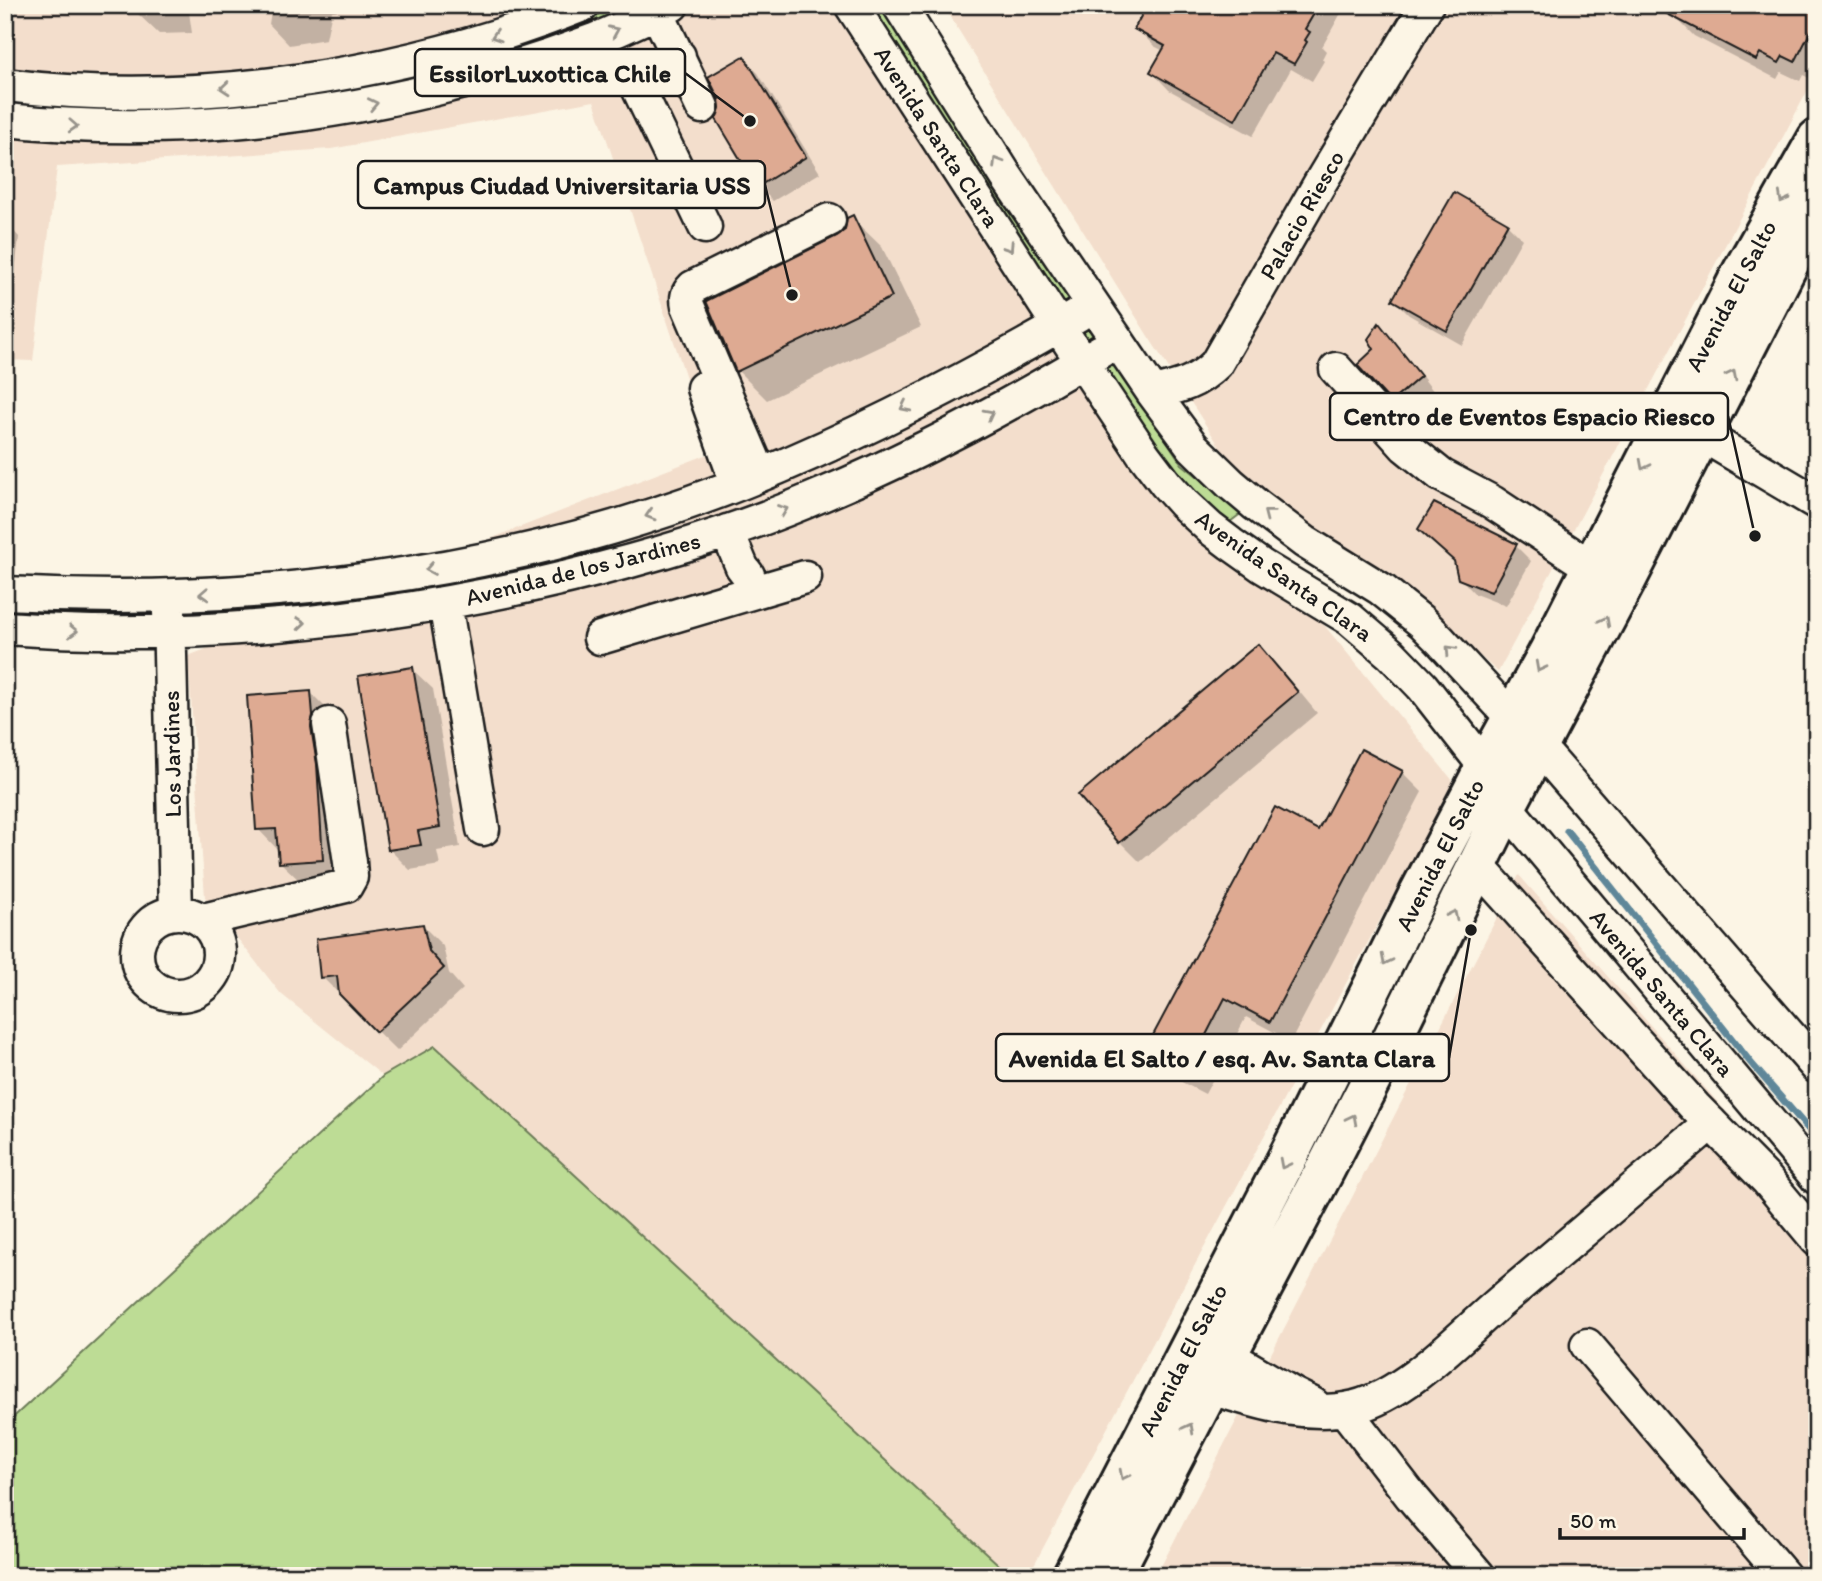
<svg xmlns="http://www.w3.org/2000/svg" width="1822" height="1581" viewBox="0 0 1822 1581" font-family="Itim,sans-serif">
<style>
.built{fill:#f3decc}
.green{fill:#bddc95;stroke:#6c7c58;stroke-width:2}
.shadow{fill:#0003}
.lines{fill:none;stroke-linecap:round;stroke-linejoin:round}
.stream{stroke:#5f8799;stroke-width:7}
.building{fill:#deaa92;stroke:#1c1c1c;stroke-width:2}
.minor-casing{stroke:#1c1c1c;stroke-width:37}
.major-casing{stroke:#1c1c1c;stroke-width:44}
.minor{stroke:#fcf5e5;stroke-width:32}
.major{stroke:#fcf5e5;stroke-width:38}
.oneway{stroke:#97938b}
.labels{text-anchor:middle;stroke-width:5;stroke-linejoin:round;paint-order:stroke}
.street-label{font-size:24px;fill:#1c1c1c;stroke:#fcf5e5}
.leader{fill:none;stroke:#1c1c1c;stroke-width:2.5}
.callout-dot{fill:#1c1c1c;stroke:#fcf5e5;stroke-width:2.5}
.callout{fill:#fcf5e5;stroke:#1c1c1c;stroke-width:2.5}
.callout-label{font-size:26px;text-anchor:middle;font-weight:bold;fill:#1c1c1c}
</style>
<rect width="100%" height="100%" fill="#fcf5e5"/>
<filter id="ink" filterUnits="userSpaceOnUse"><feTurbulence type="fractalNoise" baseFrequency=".0143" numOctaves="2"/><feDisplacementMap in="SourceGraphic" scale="14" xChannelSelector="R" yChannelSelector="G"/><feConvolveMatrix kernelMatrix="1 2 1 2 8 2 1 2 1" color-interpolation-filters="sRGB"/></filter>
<g filter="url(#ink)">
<path class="built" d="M 5,5 L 834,5 L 1130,458 L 1245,571 L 1319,619 L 1454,782 L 1028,1576 L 1011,1576 L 435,1046 L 383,1076 L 281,994 L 205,897 L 188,656 L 711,453 L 594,101 L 331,149 L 57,167 L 33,361 L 5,360 Z
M 943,5 L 1817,5 L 1817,73 L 1498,672 L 1420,603 L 1315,534 L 1233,467 L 1148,336 Z
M 1519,875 L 1817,1216 L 1817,1576 L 1156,1576 Z"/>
<path class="green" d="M 620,5 L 645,5 L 461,70 L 321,99 L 320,90 L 536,38 Z
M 865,5 L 880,5 L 1182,464 L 1243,512 L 1226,525 L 1190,491 L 1158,450 Z
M 267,96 L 268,106 L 179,113 L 5,108 L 5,98 Z
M 435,1046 L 1011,1576 L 5,1576 L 5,1425 L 383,1076 Z"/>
<path class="shadow" d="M 133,5 L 188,5 L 192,33 L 159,34 L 138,14 Z
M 272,5 L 365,5 L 364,8 L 332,11 L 326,39 L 289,45 L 269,24 Z
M 1149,5 L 1344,5 L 1345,6 L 1322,47 L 1326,51 L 1322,59 L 1324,61 L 1312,81 L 1291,69 L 1253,136 L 1169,90 L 1152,72 L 1164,51 L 1154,46 L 1136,28 Z
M 1817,5 L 1815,81 L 1803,75 L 1800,81 L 1781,72 L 1777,79 L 1694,36 L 1674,16 Z
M 743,58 L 758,73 L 820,173 L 773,201 L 758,186 Z
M 852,218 L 882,247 L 921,327 L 767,400 L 738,371 L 838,238 L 846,231 Z
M 1507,224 L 1522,239 L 1462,345 L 1409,315 L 1394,300 Z
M 5,227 L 10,227 L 19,237 L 13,291 L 5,290 Z
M 1380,326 L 1394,340 L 1434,392 L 1407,416 L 1392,401 L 1376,350 Z
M 1516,546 L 1531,561 L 1506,606 L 1475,594 L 1460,578 Z
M 1257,646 L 1278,666 L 1317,713 L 1140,862 L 1120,842 Z
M 412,669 L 433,689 L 460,847 L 437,851 L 440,865 L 410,870 L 390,850 Z
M 311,693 L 331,713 L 343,879 L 301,882 L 280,862 L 278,850 L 258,829 Z
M 1402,772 L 1422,792 L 1291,1041 L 1246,1017 L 1205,1094 L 1166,1074 L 1146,1054 L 1319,832 Z
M 423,926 L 443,946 L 449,973 L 463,989 L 397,1051 L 322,977 Z"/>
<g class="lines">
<path class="stream" d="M 1567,831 L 1751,1063 L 1817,1139"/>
</g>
<path class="building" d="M 1147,5 L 1319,5 L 1305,29 L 1310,32 L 1305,40 L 1307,42 L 1294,64 L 1273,53 L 1235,120 L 1150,72 L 1165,46 L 1134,29 Z
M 1650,5 L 1817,5 L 1817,19 L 1795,62 L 1783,56 L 1779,63 L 1760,53 L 1756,60 Z
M 744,56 L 806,157 L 757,187 L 716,119 L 720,108 L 719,99 L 708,77 Z
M 1454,192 L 1508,223 L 1447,331 L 1392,300 Z
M 853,215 L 892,297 L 736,372 L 706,301 L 837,236 L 845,230 L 847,218 Z
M 1379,323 L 1421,376 L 1391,402 L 1357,365 L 1374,349 L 1368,339 Z
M 1434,503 L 1517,544 L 1491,592 L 1458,579 L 1454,561 L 1418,529 Z
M 1258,644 L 1298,692 L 1119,843 L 1078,795 Z
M 413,667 L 440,827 L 418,831 L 421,845 L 388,850 L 358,676 Z
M 311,691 L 313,715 L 311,727 L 317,764 L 323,860 L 279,863 L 276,829 L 256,830 L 247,696 Z
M 1361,749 L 1403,771 L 1270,1022 L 1225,998 L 1185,1076 L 1143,1054 L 1275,807 L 1318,830 Z
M 423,924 L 429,951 L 444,968 L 376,1032 L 339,994 L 337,976 L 320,978 L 316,939 Z"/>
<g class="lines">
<g class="minor-casing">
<path id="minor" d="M 851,5 L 1082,362 L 1144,455 L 1166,484 L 1183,503 L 1210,528 L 1231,544 L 1262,566 L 1350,619 L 1391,654 L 1422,686 L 1479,759 L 1506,807 L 1817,1178
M 899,5 L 1006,176 L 1153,393 L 1193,447 L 1231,484 L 1256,505 L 1305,542 L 1381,589 L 1422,622 L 1440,640 L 1538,746 L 1817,1067
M 657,12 L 702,107
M 679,56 L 643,76 L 639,81 L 638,88 L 705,227
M 5,85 C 195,109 406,76 583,5
M 5,120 C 206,140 406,111 594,40 C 621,29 646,17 672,5
M 1336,369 L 1405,446 L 1441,475 L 1492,502 L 1576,557 L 1593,565
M 703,388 L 737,484
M 1153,393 C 1179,387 1197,383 1216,364 L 1320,183 L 1427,5
M 1702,435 L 1817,503
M 760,474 L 688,306 C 686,297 687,293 693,287 L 829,220
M 727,531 L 742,567 L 748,575 L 754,592
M 5,593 C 247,606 495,577 723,490 C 843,444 966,380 1078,315
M 445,603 L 483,829
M 169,611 L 176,913
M 5,628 C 184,641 363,623 538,584 C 636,562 732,534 824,494 C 920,454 1012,404 1101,351
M 600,638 L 805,577
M 1477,865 L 1695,1107 L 1767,1180 L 1817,1240
M137 954a41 41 0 1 1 82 0a41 41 0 1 1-82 0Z
M 203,920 L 346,886 L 351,877 L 350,862 L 329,724
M 1587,1345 L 1784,1576
M 1227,1355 L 1293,1394 L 1313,1404
M 1210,1388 C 1258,1402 1305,1419 1355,1407 C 1408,1393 1459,1337 1500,1302 C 1570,1242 1641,1183 1711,1123
M 1344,1409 L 1411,1496 L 1479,1576"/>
</g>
<g class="major-casing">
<path id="major" d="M 1072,1576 L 1291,1151 L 1419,893 L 1484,769 L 1548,653 L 1742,272 L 1817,139
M 1112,1576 L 1227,1355 L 1326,1168 L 1384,1055 L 1506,807 L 1626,581 L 1817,209"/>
</g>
<use href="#minor" class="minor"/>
<use href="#major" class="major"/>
</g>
<defs><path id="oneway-chevron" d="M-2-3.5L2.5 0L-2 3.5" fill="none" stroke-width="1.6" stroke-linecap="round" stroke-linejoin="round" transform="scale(1.75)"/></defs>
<g class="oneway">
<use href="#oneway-chevron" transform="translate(614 31) rotate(-24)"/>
<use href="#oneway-chevron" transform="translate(496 36) rotate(162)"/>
<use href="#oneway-chevron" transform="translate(225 88) rotate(175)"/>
<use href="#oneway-chevron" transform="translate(373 104) rotate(-12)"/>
<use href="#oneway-chevron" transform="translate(73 126) rotate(3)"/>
<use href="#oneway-chevron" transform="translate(997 162) rotate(-122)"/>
<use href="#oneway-chevron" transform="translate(1783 198) rotate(119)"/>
<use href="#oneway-chevron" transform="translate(1009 247) rotate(57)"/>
<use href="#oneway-chevron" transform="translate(1732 375) rotate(-63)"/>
<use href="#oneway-chevron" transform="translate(905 407) rotate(154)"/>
<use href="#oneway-chevron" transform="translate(989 414) rotate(-28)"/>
<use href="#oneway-chevron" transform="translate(1644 465) rotate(117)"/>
<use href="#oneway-chevron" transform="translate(783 510) rotate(-21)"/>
<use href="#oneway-chevron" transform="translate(1268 514) rotate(-142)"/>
<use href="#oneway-chevron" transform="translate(650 515) rotate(163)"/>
<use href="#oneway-chevron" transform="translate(430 569) rotate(170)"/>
<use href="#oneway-chevron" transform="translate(204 594) rotate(177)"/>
<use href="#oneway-chevron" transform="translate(1605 621) rotate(-62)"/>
<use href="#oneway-chevron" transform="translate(301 623) rotate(-5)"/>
<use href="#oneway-chevron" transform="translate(73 631) rotate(2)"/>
<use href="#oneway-chevron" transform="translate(1450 650) rotate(-133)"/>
<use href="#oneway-chevron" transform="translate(1540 667) rotate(118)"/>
<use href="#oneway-chevron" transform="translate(1453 915) rotate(-64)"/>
<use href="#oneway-chevron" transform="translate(1386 960) rotate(117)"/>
<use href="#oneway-chevron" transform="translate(1352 1119) rotate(-63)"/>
<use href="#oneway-chevron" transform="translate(1284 1164) rotate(117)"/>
<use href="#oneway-chevron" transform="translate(1189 1428) rotate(-62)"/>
<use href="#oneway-chevron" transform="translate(1124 1475) rotate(117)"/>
</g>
</g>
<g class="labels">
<g class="street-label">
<text transform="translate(937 137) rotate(57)" y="8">Avenida Santa Clara</text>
<text transform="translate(1302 215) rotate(-60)" y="8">Palacio Riesco</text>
<text transform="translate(1731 296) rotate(-62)" y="8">Avenida El Salto</text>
<text transform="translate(583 569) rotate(-14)" y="8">Avenida de los Jardines</text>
<text transform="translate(1284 576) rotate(35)" y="8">Avenida Santa Clara</text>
<text transform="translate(172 754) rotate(-91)" y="8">Los Jardines</text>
<text transform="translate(1440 855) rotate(-63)" y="8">Avenida El Salto</text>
<text transform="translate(1662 993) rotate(50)" y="8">Avenida Santa Clara</text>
<text transform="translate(1183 1360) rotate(-63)" y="8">Avenida El Salto</text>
</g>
</g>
<path class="leader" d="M750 121L685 73M792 295L765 185M1755 536L1728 416M1471 930L1449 1058"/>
<g class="callout-dot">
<circle cx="750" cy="121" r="7"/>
<circle cx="792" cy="295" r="7"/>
<circle cx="1755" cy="536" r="7"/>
<circle cx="1471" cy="930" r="7"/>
</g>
<g class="callout">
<rect x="415" y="49" width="270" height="47" rx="7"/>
<rect x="358" y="161" width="407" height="47" rx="7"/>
<rect x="1330" y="393" width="398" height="47" rx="7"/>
<rect x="996" y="1034" width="453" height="47" rx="7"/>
</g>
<g class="callout-label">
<text x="550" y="82">EssilorLuxottica Chile</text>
<text x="562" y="194">Campus Ciudad Universitaria USS</text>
<text x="1529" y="425">Centro de Eventos Espacio Riesco</text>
<text x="1222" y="1067">Avenida El Salto / esq. Av. Santa Clara</text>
</g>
<rect width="1822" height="1581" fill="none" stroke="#fcf5e5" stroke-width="28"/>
<rect x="14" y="14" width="1794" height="1553" fill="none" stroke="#1c1c1c" stroke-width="2.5" filter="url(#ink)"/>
<path d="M1560 1528v10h184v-10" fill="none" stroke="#1c1c1c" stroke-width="3.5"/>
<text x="1570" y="1528" font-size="21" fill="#1c1c1c" stroke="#fcf5e5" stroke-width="5" paint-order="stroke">50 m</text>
</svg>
